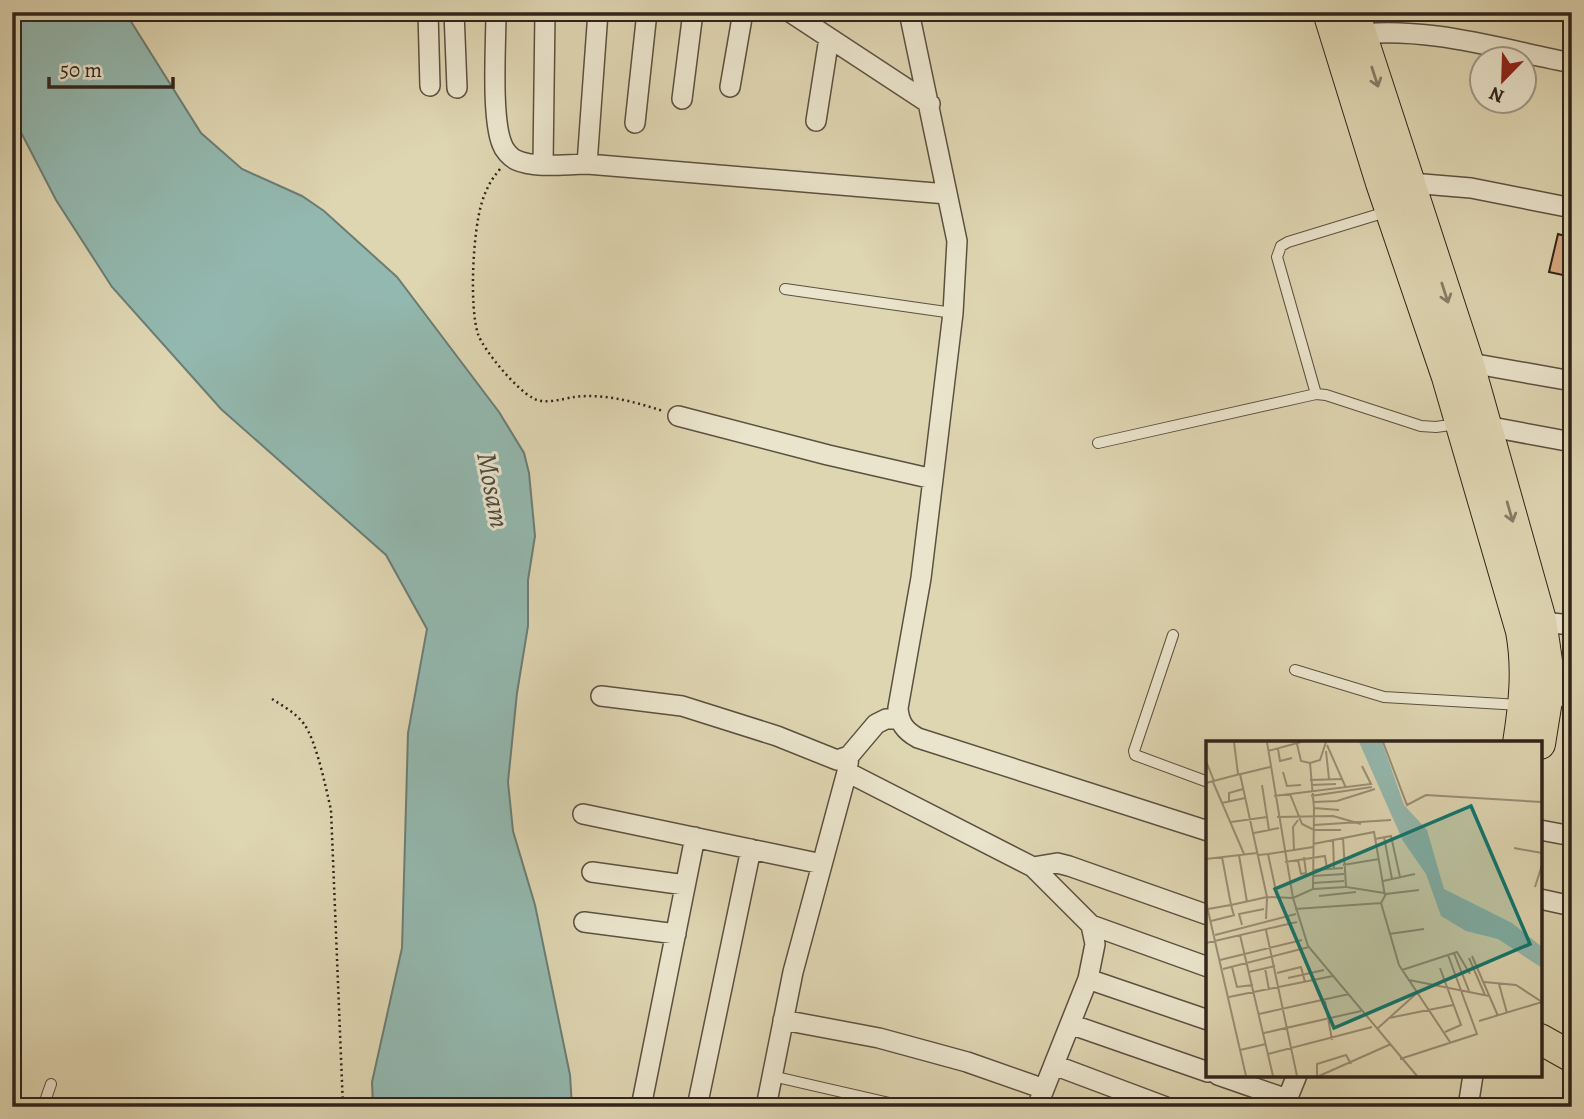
<svg xmlns="http://www.w3.org/2000/svg" width="1584" height="1119" viewBox="0 0 1584 1119" font-family="Alegreya,serif">
<style>
.water{fill:#93b8af;stroke:#6c7d74;stroke-width:2}
.building{fill:#d6a77f;stroke:#31241b;stroke-width:2}
.lines{fill:none;stroke-linecap:round;stroke-linejoin:round}
.service-casing{stroke:#5c5040;stroke-width:12}
.minor-casing{stroke:#5c5040;stroke-width:22}
.primary-casing{stroke:#31241b;stroke-width:32}
.path{stroke:#31241b;stroke-width:2.5;stroke-dasharray:2 3.5;stroke-linecap:butt}
.service{stroke:#eae4cc;stroke-width:10}
.minor{stroke:#eae4cc;stroke-width:19}
.primary{stroke:#ded5b1;stroke-width:30}
.oneway{stroke:#887c66}
.labels{text-anchor:middle;stroke-width:6;stroke-linejoin:round;paint-order:stroke}
.water-label{font-size:28px;font-style:italic;fill:#4a4940;stroke:#eae4cc}
.inset-road{fill:none;stroke:#998e75;stroke-width:2}
.view{fill:#0f766e;fill-opacity:0.15;stroke:#0f766e;stroke-width:3.5}
.inset-edge{fill:none;stroke:#31241b;stroke-width:3.5}
</style>
<rect width="100%" height="100%" fill="#ded5b1"/>
<filter id="stains"><feTurbulence type="fractalNoise" baseFrequency=".00286" numOctaves="4"/><feColorMatrix values="0 0 0 0 .2 0 0 0 0 .09 0 0 0 0 .02 0 0 0 .5 -.17"/></filter>
<radialGradient id="worn" r=".72"><stop offset=".6" stop-color="#630" stop-opacity="0"/><stop offset="1" stop-color="#630" stop-opacity=".3"/></radialGradient>
<path class="water" d="M 12,12 L 125,12 L 201,133 L 242,169 L 302,196 L 324,211 L 397,277 L 499,412 L 524,453 L 529,473 L 535,536 L 528,580 L 528,626 L 517,693 L 508,782 L 513,831 L 535,905 L 570,1075 L 572,1107 L 373,1107 L 372,1082 L 402,948 L 408,733 L 427,629 L 386,555 L 221,409 L 112,287 L 56,200 L 12,115 Z"/>
<path class="building" d="M 1558,234 L 1572,238 L 1572,277 L 1549,272 Z"/>
<g class="lines">
<g class="service-casing">
<path id="service" d="M 785,289 L 953,313
M 1316,394 L 1277,257 L 1281,246 L 1288,242 L 1386,212
M 1098,443 L 1316,394 L 1326,395 L 1421,426 L 1436,427 L 1457,424
M 1173,635 L 1134,751 L 1135,755 L 1208,782
M 1295,670 L 1384,697 L 1520,705
M 772,1076 L 907,1107
M 43,1107 L 51,1084"/>
</g>
<g class="minor-casing">
<path id="minor" d="M 428,12 L 430,86
M 454,12 L 457,88
M 496,12 C 496,44 491,117 502,144 C 504,150 510,157 516,160 C 536,169 566,164 587,164 L 947,194
M 790,12 L 930,104
M 909,12 L 957,241 L 953,313 L 933,479 L 921,578 L 898,708 C 899,723 905,731 918,738 L 1208,831
M 1351,35 C 1425,25 1500,49 1572,63
M 730,87 L 743,12
M 682,99 L 693,12
M 816,121 L 829,38
M 635,123 L 647,12
M 543,164 L 545,12
M 587,164 L 598,12
M 1399,182 L 1471,188 L 1572,208
M 1459,361 L 1572,381
M 678,416 L 828,455 L 933,479
M 1486,426 L 1572,442
M 1531,621 L 1572,625
M 1548,694 L 1572,698
M 601,696 L 682,706 L 777,736 L 837,760 L 849,756 L 876,724 L 886,719 L 898,719
M 847,772 L 1033,867 L 1091,925 L 1095,944 L 1088,979 L 1037,1107
M 583,814 L 822,864
M 1540,830 L 1572,836
M 1033,867 L 1057,863 L 1069,866 L 1208,915
M 592,872 L 685,885
M 1540,899 L 1572,906
M 584,922 L 676,934
M 1091,925 L 1208,967
M 1088,979 L 1208,1020
M 783,1020 L 879,1038 L 967,1062 L 1044,1089
M 1070,1024 L 1208,1072
M 1054,1065 L 1166,1107
M 1218,1075 L 1287,1099
M 641,1107 L 695,837
M 697,1107 L 751,849
M 766,1107 L 793,972 L 847,772 L 849,756
M 1284,1107 L 1297,1075
M 1468,1107 L 1473,1075"/>
</g>
<g class="primary-casing">
<path id="primary" d="M 1328,12 L 1381,183 L 1447,377 L 1521,631 C 1528,669 1524,705 1518,743
M 1354,12 L 1468,361 L 1541,620 L 1547,661 L 1548,694 L 1540,744
M 1540,1039 L 1572,1057"/>
</g>
<path class="path" d="M 500,169 C 491,180 486,189 482,202 C 473,230 469,306 478,334 C 484,351 517,390 533,398 C 544,405 562,399 574,397 C 604,393 635,402 663,411
M 272,699 C 283,706 296,713 304,724 C 316,740 326,788 331,810 L 343,1107"/>
<use href="#service" class="service"/>
<use href="#minor" class="minor"/>
<use href="#primary" class="primary"/>
</g>
<defs><path id="oneway-shaft" d="M-6 0H5M1.5-3L5.5 0L1.5 3" fill="none" stroke-width="1.6" stroke-linecap="round" stroke-linejoin="round" transform="scale(1.75)"/></defs>
<g class="oneway">
<use href="#oneway-shaft" transform="translate(1375 77) rotate(72)"/>
<use href="#oneway-shaft" transform="translate(1445 293) rotate(72)"/>
<use href="#oneway-shaft" transform="translate(1510 512) rotate(74)"/>
</g>
<g class="labels">
<g class="water-label">
<text transform="translate(494 490) rotate(79)" y="10">Mosam</text>
</g>
</g>
<g transform="translate(1206 741)">
<rect width="336" height="336" fill="#ded5b1"/>
<path d="M 153,1 L 176,1 L 198,64 L 221,89 L 238,148 L 306,182 L 336,206 L 336,227 L 292,198 L 260,190 L 235,175 L 220,133 L 197,100 Z" fill="#93b8af"/>
<path class="inset-road" d="M 28,1 L 32,33M 61,1 L 87,157 L 107,148 L 140,146M 177,1 L 201,64 L 220,54 L 336,61M 91,3 L 95,20 L 104,22M 121,4 L 140,47M 72,8 L 74,20 L 86,17M 62,10 L 95,1M 120,10 L 123,38M 0,20 L 8,40M 77,31 L 81,45 L 95,44M 35,33 L 64,26M 104,39 L 137,38M 7,41 L 38,113M 0,42 L 34,33 L 61,156 L 87,157 L 102,205 L 211,335M 56,44 L 63,89M 105,44 L 130,43M 84,53 L 96,83 L 108,89 L 135,89M 68,55 L 165,43 L 156,25M 105,55 L 166,46M 23,60 L 23,52 L 37,48M 108,61 L 131,60 L 169,48M 16,62 L 39,57M 108,67 L 133,69M 71,76 L 127,75 L 155,83M 25,81 L 61,76M 108,84 L 185,79M 48,92 L 73,87M 178,96 L 186,138M 137,97 L 140,146 L 178,152M 169,98 L 185,95 L 194,136M 127,99 L 128,128M 107,103 L 168,91 L 179,155M 308,107 L 336,112M 88,109 L 87,86 L 92,79M 62,113 L 107,106M 33,114 L 41,161M 52,114 L 62,113 L 71,155M 16,116 L 25,164 L 61,156M 0,118 L 51,112M 92,119 L 95,133 L 100,132 L 98,116M 79,121 L 119,115 L 121,128M 137,124 L 173,118M 107,129 L 137,127M 107,135 L 138,133M 177,140 L 209,133M 107,142 L 138,140M 329,146 L 336,124M 107,148 L 108,67 L 104,22 L 114,19 L 120,1M 113,155 L 150,151M 0,161 L 40,335M 175,162 L 180,153 L 213,149M 2,168 L 25,164 L 28,175M 89,168 L 175,162 L 193,224 L 244,301M 60,178 L 61,157M 5,180 L 29,174M 36,184 L 33,173 L 58,168M 60,189 L 91,335M 183,193 L 218,188M 9,194 L 90,173M 34,194 L 67,335M 0,202 L 91,181M 248,212 L 263,250M 266,215 L 292,275M 263,217 L 279,254M 14,219 L 96,199M 26,226 L 31,246 L 47,244M 59,227 L 63,249M 234,227 L 255,284 L 239,291M 17,228 L 103,206M 196,229 L 251,211 L 264,233M 43,231 L 69,225M 71,232 L 95,226 L 99,241M 82,237 L 118,229M 203,239 L 283,255M 278,241 L 310,244 L 336,261M 293,243 L 301,272M 23,256 L 127,235M 119,260 L 126,299M 53,273 L 143,253M 183,277 L 247,264M 273,280 L 336,261M 172,287 L 212,251M 58,292 L 155,270M 34,309 L 60,303M 62,313 L 166,286M 194,318 L 271,293 L 242,214M 111,335 L 111,323 L 140,314 L 145,323M 113,335 L 185,303"/>
<path class="view" d="M 265,65 L 324,203 L 128,287 L 69,148 Z"/>
<rect width="336" height="336" class="inset-edge"/>
</g>
<rect width="1584" height="1119" fill="none" stroke="#ded5b1" stroke-width="42"/>
<rect x="14" y="14" width="1556" height="1091" fill="none" stroke="#31241b" stroke-width="3.5"/>
<rect x="21" y="21" width="1542" height="1077" fill="none" stroke="#31241b" stroke-width="2"/>
<g transform="translate(1503 80) rotate(203)"><circle r="33" fill="#eae4cc" stroke="#a09785" stroke-width="2"/>
<path d="M0-5L12 26L0 18L-12 26Z" fill="#8f2418"/>
<text y="-10" font-size="19" font-weight="bold" text-anchor="middle" fill="#31241b">N</text>
</g>
<path d="M49 77v10h124v-10" fill="none" stroke="#31241b" stroke-width="3.5"/>
<text x="60" y="77" font-size="21" fill="#31241b" stroke="#eae4cc" stroke-width="5" paint-order="stroke">50 m</text>
<rect width="100%" height="100%" filter="url(#stains)"/>
<rect width="100%" height="100%" fill="url(#worn)"/>
</svg>
